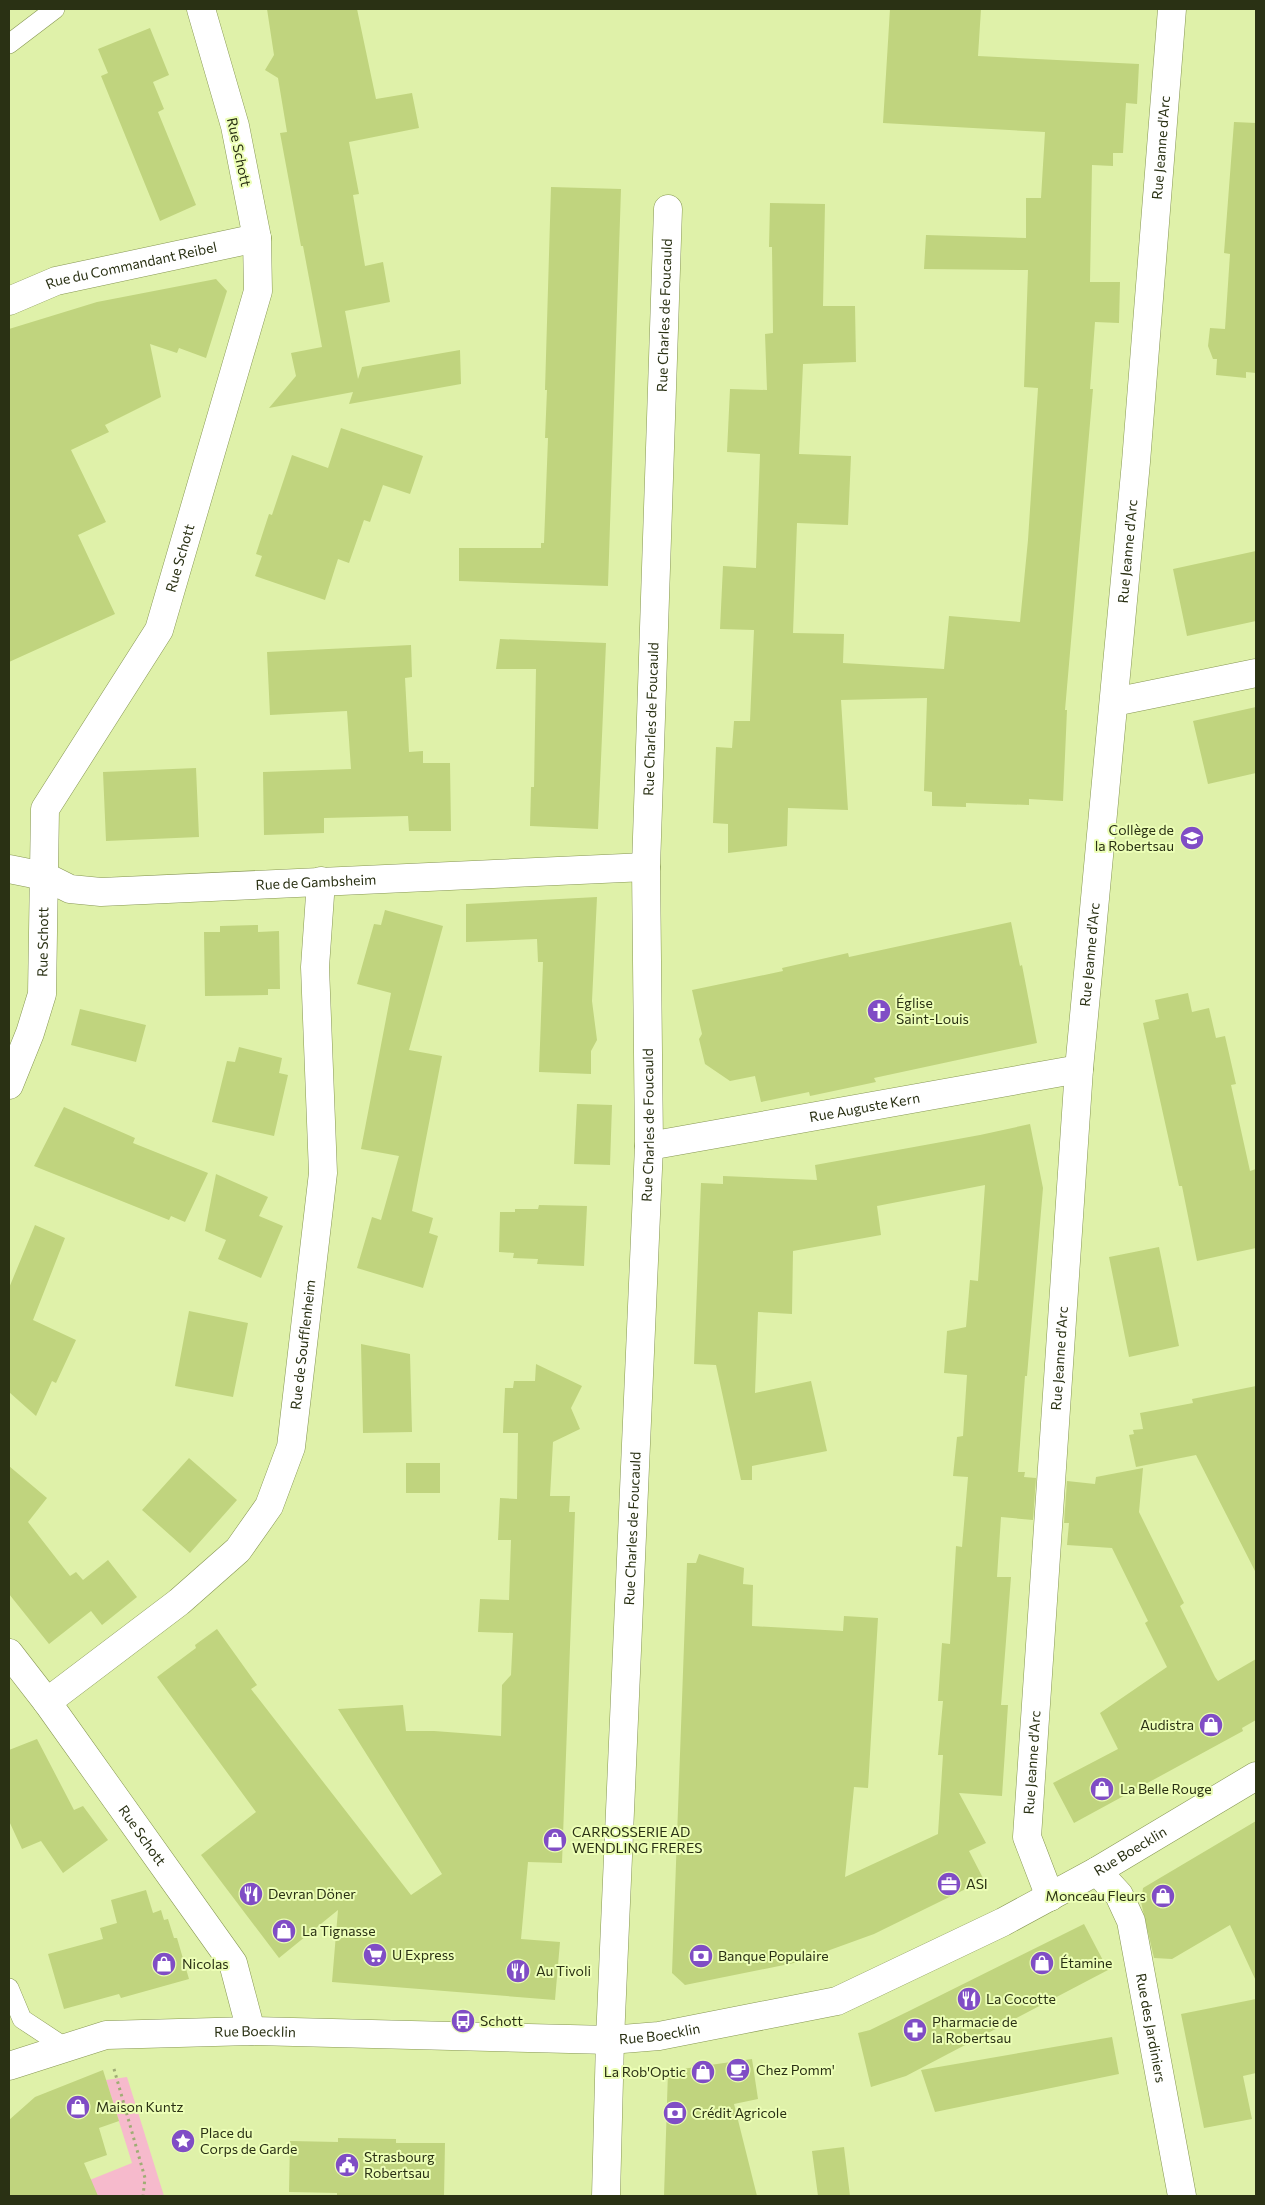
<svg xmlns="http://www.w3.org/2000/svg" width="1265" height="2205" viewBox="0 0 1265 2205" font-family="Commissioner,sans-serif">
<style>
.green{fill:#f6bacc}
.building{fill:#c0d47e}
.lines{fill:none;stroke-linecap:round;stroke-linejoin:round}
.lane-casing{stroke:#879753;stroke-width:20}
.street-casing{stroke:#879753;stroke-width:29}
.secondary-casing{stroke:#879753;stroke-width:29}
.path{stroke:#9fad74;stroke-width:3;stroke-dasharray:2.5 4;stroke-linecap:butt}
.lane{stroke:#fff;stroke-width:19}
.street{stroke:#fff;stroke-width:28}
.secondary{stroke:#fff;stroke-width:28}
.labels{text-anchor:middle;stroke-width:4;stroke-linejoin:round;paint-order:stroke}
.street-label{font-size:14px;fill:#2a3114;stroke:#ecfeb6}
.poi-label{font-size:14px;fill:#2a3114;stroke:#ecfeb6;text-anchor:start}
</style>
<rect width="100%" height="100%" fill="#dff1a9"/>
<path class="green" d="M 127,2077 L 164,2196 L 50,2196 L 132,2163 L 106,2080 Z"/>
<path class="building" d="M 267,9 L 357,9 L 376,99 L 412,93 L 419,128 L 349,142 L 359,194 L 353,195 L 365,266 L 383,262 L 390,302 L 345,311 L 358,379 L 362,367 L 460,350 L 461,384 L 349,404 L 353,392 L 269,408 L 296,376 L 291,353 L 322,347 L 303,246 L 301,246 L 280,133 L 287,132 L 278,78 L 265,70 L 274,55 Z
M 890,9 L 981,9 L 978,56 L 1139,64 L 1137,104 L 1126,103 L 1123,153 L 1113,153 L 1113,166 L 1092,165 L 1090,282 L 1120,282 L 1119,323 L 1095,322 L 1090,389 L 1093,389 L 1065,710 L 1067,710 L 1063,801 L 1029,799 L 1029,805 L 966,803 L 966,807 L 932,806 L 932,792 L 924,791 L 927,698 L 841,700 L 848,810 L 788,808 L 787,846 L 728,853 L 728,824 L 713,823 L 716,747 L 732,748 L 734,721 L 750,721 L 754,630 L 720,629 L 723,566 L 756,568 L 760,454 L 727,452 L 730,389 L 767,390 L 765,334 L 773,333 L 772,247 L 769,247 L 770,203 L 825,204 L 823,306 L 855,306 L 856,362 L 803,364 L 799,454 L 851,456 L 848,525 L 797,523 L 793,633 L 844,634 L 843,663 L 944,669 L 949,616 L 1020,622 L 1028,540 L 1038,388 L 1024,387 L 1028,270 L 924,269 L 926,235 L 1026,238 L 1026,198 L 1041,198 L 1045,132 L 883,123 Z
M 150,28 L 169,75 L 153,82 L 164,109 L 158,112 L 196,205 L 160,221 L 101,76 L 108,73 L 98,49 Z
M 1234,122 L 1256,123 L 1256,373 L 1246,372 L 1246,378 L 1216,375 L 1217,359 L 1213,359 L 1208,346 L 1210,328 L 1225,329 L 1230,254 L 1224,253 Z
M 551,187 L 621,189 L 608,586 L 459,581 L 459,548 L 541,548 L 541,543 L 544,543 L 548,438 L 545,438 L 547,390 L 545,390 Z
M 216,279 L 227,291 L 206,358 L 179,348 L 177,353 L 150,344 L 161,397 L 105,425 L 109,432 L 71,450 L 106,522 L 78,535 L 115,614 L 9,662 L 9,329 L 97,302 Z
M 341,428 L 423,456 L 410,494 L 383,485 L 370,522 L 364,520 L 349,563 L 338,559 L 325,600 L 255,576 L 262,556 L 256,554 L 269,514 L 272,515 L 292,455 L 328,468 Z
M 1256,551 L 1256,621 L 1187,636 L 1173,569 Z
M 500,639 L 606,643 L 598,829 L 530,826 L 531,787 L 534,787 L 536,669 L 496,669 Z
M 411,645 L 412,677 L 405,678 L 409,752 L 423,751 L 423,763 L 450,763 L 451,831 L 409,831 L 408,816 L 324,818 L 324,833 L 264,835 L 263,772 L 351,769 L 347,711 L 270,715 L 267,652 Z
M 1256,707 L 1256,773 L 1208,784 L 1193,721 Z
M 196,768 L 199,837 L 106,841 L 103,772 Z
M 597,897 L 592,1001 L 597,1040 L 591,1051 L 591,1074 L 539,1072 L 543,962 L 538,962 L 537,939 L 466,942 L 466,904 Z
M 385,910 L 443,926 L 409,1050 L 442,1056 L 412,1211 L 433,1218 L 429,1233 L 438,1236 L 423,1288 L 357,1268 L 372,1217 L 381,1220 L 399,1156 L 361,1149 L 391,993 L 357,984 L 374,924 L 381,925 Z
M 1011,922 L 1020,966 L 1022,965 L 1037,1043 L 874,1078 L 876,1082 L 810,1096 L 809,1092 L 761,1102 L 755,1076 L 730,1081 L 705,1064 L 699,1039 L 702,1034 L 692,990 L 783,971 L 782,968 L 848,953 L 849,957 Z
M 258,925 L 258,932 L 279,931 L 280,989 L 268,989 L 268,995 L 205,996 L 204,932 L 220,932 L 220,926 Z
M 1188,993 L 1192,1012 L 1209,1008 L 1216,1038 L 1225,1036 L 1236,1084 L 1231,1085 L 1250,1171 L 1256,1169 L 1256,1248 L 1197,1261 L 1182,1186 L 1179,1186 L 1143,1023 L 1159,1019 L 1155,1000 Z
M 80,1009 L 146,1025 L 136,1062 L 71,1045 Z
M 239,1047 L 282,1058 L 279,1073 L 288,1075 L 274,1136 L 212,1122 L 227,1061 L 235,1062 Z
M 577,1104 L 612,1105 L 610,1165 L 574,1164 Z
M 64,1107 L 135,1138 L 133,1143 L 208,1173 L 185,1222 L 171,1216 L 169,1220 L 34,1166 Z
M 1030,1124 L 1043,1188 L 1027,1376 L 1025,1376 L 1018,1472 L 1025,1472 L 1024,1477 L 1036,1478 L 1033,1520 L 1001,1517 L 997,1577 L 1011,1577 L 1001,1705 L 1008,1705 L 1002,1796 L 959,1793 L 986,1843 L 969,1851 L 984,1880 L 874,1934 L 794,1963 L 685,1985 L 672,1973 L 687,1563 L 696,1563 L 699,1554 L 744,1568 L 743,1584 L 753,1585 L 752,1626 L 843,1631 L 844,1616 L 878,1618 L 868,1788 L 854,1787 L 845,1877 L 938,1834 L 943,1755 L 938,1755 L 943,1701 L 938,1701 L 942,1643 L 950,1644 L 956,1546 L 962,1547 L 968,1477 L 953,1476 L 957,1437 L 963,1436 L 967,1375 L 944,1373 L 947,1331 L 966,1327 L 970,1280 L 978,1281 L 985,1185 L 877,1206 L 881,1235 L 793,1251 L 792,1314 L 758,1312 L 755,1393 L 811,1381 L 827,1451 L 752,1466 L 752,1480 L 741,1480 L 716,1365 L 694,1364 L 701,1183 L 723,1184 L 723,1176 L 817,1180 L 815,1165 L 980,1135 Z
M 216,1174 L 268,1197 L 259,1216 L 283,1226 L 261,1278 L 218,1259 L 226,1240 L 205,1231 Z
M 539,1205 L 587,1206 L 584,1266 L 537,1264 L 538,1259 L 513,1258 L 514,1253 L 499,1252 L 500,1212 L 515,1212 L 515,1209 L 538,1209 Z
M 35,1225 L 65,1238 L 33,1320 L 76,1340 L 56,1383 L 52,1381 L 36,1416 L 9,1392 L 9,1288 Z
M 1159,1247 L 1179,1346 L 1129,1357 L 1109,1257 Z
M 189,1311 L 248,1323 L 233,1397 L 175,1386 Z
M 361,1344 L 410,1354 L 412,1432 L 363,1433 Z
M 536,1364 L 582,1386 L 571,1408 L 580,1429 L 553,1442 L 550,1496 L 570,1496 L 569,1512 L 575,1512 L 562,1863 L 528,1862 L 521,1939 L 560,1942 L 555,2000 L 332,1982 L 338,1910 L 279,1958 L 201,1855 L 256,1812 L 157,1677 L 196,1648 L 195,1645 L 217,1629 L 257,1685 L 251,1689 L 411,1895 L 442,1874 L 338,1709 L 403,1705 L 406,1731 L 434,1731 L 501,1736 L 502,1685 L 511,1675 L 513,1633 L 478,1632 L 480,1599 L 509,1600 L 511,1540 L 498,1540 L 500,1498 L 517,1499 L 518,1433 L 503,1433 L 505,1388 L 513,1388 L 514,1381 L 535,1381 Z
M 1256,1386 L 1256,1573 L 1196,1455 L 1136,1467 L 1129,1435 L 1134,1434 L 1133,1430 L 1143,1429 L 1140,1413 L 1193,1403 L 1192,1399 Z
M 189,1458 L 237,1500 L 190,1553 L 142,1510 Z
M 406,1463 L 440,1463 L 440,1493 L 406,1493 Z
M 9,1466 L 47,1498 L 28,1522 L 70,1576 L 76,1572 L 83,1580 L 108,1560 L 137,1597 L 102,1625 L 91,1611 L 49,1644 L 9,1594 Z
M 1143,1468 L 1139,1512 L 1184,1603 L 1180,1606 L 1215,1677 L 1218,1681 L 1256,1659 L 1256,1720 L 1242,1728 L 1243,1731 L 1074,1823 L 1053,1783 L 1118,1749 L 1100,1713 L 1167,1667 L 1145,1623 L 1148,1621 L 1112,1548 L 1067,1545 L 1069,1523 L 1064,1523 L 1067,1481 L 1095,1484 L 1096,1477 Z
M 37,1739 L 74,1810 L 83,1806 L 108,1840 L 63,1873 L 41,1841 L 22,1849 L 9,1821 L 9,1750 Z
M 1256,1821 L 1256,1981 L 1230,1925 L 1172,1959 L 1154,1958 L 1141,1902 L 1143,1888 Z
M 146,1890 L 153,1913 L 161,1910 L 164,1920 L 168,1919 L 174,1938 L 177,1938 L 189,1979 L 121,1998 L 119,1994 L 64,2009 L 48,1954 L 103,1939 L 100,1928 L 117,1923 L 111,1900 Z
M 1084,1924 L 1108,1970 L 906,2076 L 871,2087 L 858,2033 L 870,2030 L 907,2012 Z
M 1256,1999 L 1256,2073 L 1243,2076 L 1252,2119 L 1204,2128 L 1181,2014 Z
M 1112,2037 L 1119,2074 L 935,2112 L 921,2070 Z
M 752,2059 L 758,2099 L 734,2104 L 757,2196 L 664,2196 L 668,2071 Z
M 103,2070 L 119,2121 L 99,2128 L 107,2155 L 84,2163 L 98,2196 L 9,2196 L 9,2120 L 35,2097 Z
M 338,2138 L 396,2139 L 396,2143 L 445,2143 L 444,2196 L 337,2196 L 337,2193 L 289,2192 L 290,2141 L 338,2142 Z
M 844,2147 L 850,2196 L 818,2196 L 812,2151 Z"/>
<g class="lines">
<g class="lane-casing">
<path id="lane" d="M 9,44 L 55,9
M 9,1988 L 22,2019 L 66,2048"/>
</g>
<g class="street-casing">
<g id="street">
<path id="s1" d="M 9,301 L 56,281 L 257,238"/>
<path d="M 1114,702 L 1256,673"/>
<path id="s2" d="M 9,869 L 44,876 L 70,889 L 101,892 L 646,867"/>
<path id="s3" d="M 9,1085 L 30,1033 L 42,994 L 45,809 L 159,630 L 258,291 L 257,238 L 235,126 L 201,9"/>
<path id="s4" d="M 649,1146 L 1079,1069"/>
<path id="s5" d="M 9,1653 L 47,1702 L 233,1963 L 251,2031"/>
<path id="s6" d="M 47,1702 L 179,1602 L 238,1550 L 269,1506 L 291,1447 L 323,1173 L 315,967 L 321,881"/>
<path id="s7" d="M 1097,1871 L 1119,1895 L 1131,1921 L 1182,2196"/>
<path id="s8" d="M 1050,1897 L 1027,1837 L 1079,1069 L 1136,462 L 1172,9"/>
<path id="s9" d="M 606,2196 L 610,2040 L 649,1146 L 646,867 L 668,209"/>
</g>
</g>
<g class="secondary-casing">
<g id="secondary">
<path id="s10" d="M 9,2066 L 106,2035 L 251,2031 L 610,2040 L 659,2036 L 837,2001 L 1003,1922 L 1097,1871 L 1256,1776"/>
</g>
</g>
<path class="path" d="M 114,2069 L 145,2178 L 143,2196"/>
<use href="#lane" class="lane"/>
<use href="#street" class="street"/>
<use href="#secondary" class="secondary"/>
</g>
<defs>
<g id="school-disc" transform="scale(1.25)"><circle r="9.5" fill="#804dc5" stroke="#ecfeb6"/><path d="M0-5L7-2L0 1L-7-2ZM-4 1L0 2.5L4 1V4Q0 6-4 4Z" fill="#fff"/></g>
<g id="church-disc" transform="scale(1.25)"><circle r="9.5" fill="#804dc5" stroke="#ecfeb6"/><path d="M-1.2-6h2.4v3.5h3.3v2.4h-3.3V6h-2.4V-.1h-3.3v-2.4h3.3Z" fill="#fff"/></g>
<g id="shop-disc" transform="scale(1.25)"><circle r="9.5" fill="#804dc5" stroke="#ecfeb6"/><path d="M-5-2.5h2.3a2.7 3.5 0 0 1 5.4 0H5L5.5 6h-11ZM-1.5-2.5h3a1.5 2.3 0 0 0-3 0Z" fill="#fff"/></g>
<g id="office-disc" transform="scale(1.25)"><circle r="9.5" fill="#804dc5" stroke="#ecfeb6"/><path d="M-6-3h4V-5.5h4V-3h4V5H-6ZM-1-4.5V-3h2v-1.5ZM-6 0V1H6V0Z" fill="#fff"/></g>
<g id="restaurant-disc" transform="scale(1.25)"><circle r="9.5" fill="#804dc5" stroke="#ecfeb6"/><path d="M-5-6h1v4h1v-4h1v4h1v-4h1v5L-1.5 .5V6h-2V.5L-5-1ZM5-6V6H3V1.5H1.5Q1.5-4 5-6Z" fill="#fff"/></g>
<g id="supermarket-disc" transform="scale(1.25)"><circle r="9.5" fill="#804dc5" stroke="#ecfeb6"/><path d="M-6-5.5h2.5l.6 2H6L4.5 2H-2.5L-4.4-4H-6ZM-1.5 3.2a1.3 1.3 0 1 0 .1 0ZM3 3.2a1.3 1.3 0 1 0 .1 0Z" fill="#fff"/></g>
<g id="bank-disc" transform="scale(1.25)"><circle r="9.5" fill="#804dc5" stroke="#ecfeb6"/><path d="M-6-4H6V4H-6ZM0-2.3a2.3 2.3 0 1 0 0 4.6a2.3 2.3 0 1 0 0-4.6Z" fill="#fff"/></g>
<g id="bus-disc" transform="scale(1.25)"><circle r="9.5" fill="#804dc5" stroke="#ecfeb6"/><path d="M-5-6H5V4H4V6H2V4H-2V6H-4V4H-5ZM-3.5-4V0h7V-4ZM-3.5 1.2v1.5H-2V1.2ZM2 1.2v1.5H3.5V1.2Z" fill="#fff"/></g>
<g id="pharmacy-disc" transform="scale(1.25)"><circle r="9.5" fill="#804dc5" stroke="#ecfeb6"/><path d="M-2-6h4v4h4v4h-4v4h-4v-4h-4v-4h4Z" fill="#fff"/></g>
<g id="cafe-disc" transform="scale(1.25)"><circle r="9.5" fill="#804dc5" stroke="#ecfeb6"/><path d="M-5.5-4.5H6V0H3Q3 3.5 0 3.5H-2.5Q-5.5 3.5-5.5 0ZM3-3.2v2h1.7v-2ZM-6 4.5H4V6H-6Z" fill="#fff"/></g>
<g id="sight-disc" transform="scale(1.25)"><circle r="9.5" fill="#804dc5" stroke="#ecfeb6"/><path d="M0-6L1.8-2.2L6-1.7L2.9 1.2L3.7 5.4L0 3.3L-3.7 5.4L-2.9 1.2L-6-1.7L-1.8-2.2Z" fill="#fff"/></g>
<g id="civic-disc" transform="scale(1.25)"><circle r="9.5" fill="#804dc5" stroke="#ecfeb6"/><path d="M-.6-6.5H3V-4.5H.6V-3L4-1V1h2V6H-6V1h2V-1L-.6-3ZM-1.2 2.5V6h2.4V2.5Z" fill="#fff"/></g>
</defs>
<g fill-rule="evenodd">
<use href="#school-disc" x="1192" y="838"/>
<use href="#church-disc" x="879" y="1011"/>
<use href="#shop-disc" x="1211" y="1725"/>
<use href="#shop-disc" x="1102" y="1789"/>
<use href="#shop-disc" x="555" y="1840"/>
<use href="#office-disc" x="949" y="1884"/>
<use href="#restaurant-disc" x="251" y="1894"/>
<use href="#shop-disc" x="1163" y="1896"/>
<use href="#shop-disc" x="284" y="1931"/>
<use href="#supermarket-disc" x="375" y="1955"/>
<use href="#bank-disc" x="701" y="1956"/>
<use href="#shop-disc" x="1042" y="1963"/>
<use href="#shop-disc" x="164" y="1964"/>
<use href="#restaurant-disc" x="518" y="1971"/>
<use href="#restaurant-disc" x="969" y="1999"/>
<use href="#bus-disc" x="463" y="2021"/>
<use href="#pharmacy-disc" x="915" y="2030"/>
<use href="#cafe-disc" x="738" y="2070"/>
<use href="#shop-disc" x="703" y="2072"/>
<use href="#shop-disc" x="78" y="2107"/>
<use href="#bank-disc" x="675" y="2113"/>
<use href="#sight-disc" x="183" y="2141"/>
<use href="#civic-disc" x="347" y="2165"/>
</g>
<g class="labels">
<g class="street-label">
<text dy="5" stroke="none"><textPath href="#s8" startOffset="1759">Rue Jeanne d'Arc</textPath></text>
<text transform="translate(239 152) rotate(78)" y="5">Rue Schott</text>
<text dy="5" stroke="none"><textPath href="#s1" startOffset="128">Rue du Commandant Reibel</textPath></text>
<text dy="5" stroke="none"><textPath href="#s9" startOffset="1882">Rue Charles de Foucauld</textPath></text>
<text dy="5" stroke="none"><textPath href="#s8" startOffset="1354">Rue Jeanne d'Arc</textPath></text>
<text dy="5" stroke="none"><textPath href="#s3" startOffset="569">Rue Schott</textPath></text>
<text dy="5" stroke="none"><textPath href="#s9" startOffset="1478">Rue Charles de Foucauld</textPath></text>
<text dy="5" stroke="none"><textPath href="#s2" startOffset="311">Rue de Gambsheim</textPath></text>
<text dy="5" stroke="none"><textPath href="#s3" startOffset="149">Rue Schott</textPath></text>
<text dy="5" stroke="none"><textPath href="#s8" startOffset="949">Rue Jeanne d'Arc</textPath></text>
<text dy="5" stroke="none"><textPath href="#s4" startOffset="219">Rue Auguste Kern</textPath></text>
<text dy="5" stroke="none"><textPath href="#s9" startOffset="1072">Rue Charles de Foucauld</textPath></text>
<text dy="5" stroke="none"><textPath href="#s6" startOffset="464">Rue de Soufflenheim</textPath></text>
<text dy="5" stroke="none"><textPath href="#s8" startOffset="544">Rue Jeanne d'Arc</textPath></text>
<text dy="5" stroke="none"><textPath href="#s9" startOffset="668">Rue Charles de Foucauld</textPath></text>
<text dy="5" stroke="none"><textPath href="#s8" startOffset="139">Rue Jeanne d'Arc</textPath></text>
<text dy="5" stroke="none"><textPath href="#s5" startOffset="226">Rue Schott</textPath></text>
<text dy="5" stroke="none"><textPath href="#s10" startOffset="1166">Rue Boecklin</textPath></text>
<text dy="5" stroke="none"><textPath href="#s7" startOffset="170">Rue des Jardiniers</textPath></text>
<text dy="5" stroke="none"><textPath href="#s10" startOffset="251">Rue Boecklin</textPath></text>
<text dy="5" stroke="none"><textPath href="#s10" startOffset="656">Rue Boecklin</textPath></text>
</g>
<g class="poi-label">
<text x="1174" y="835" text-anchor="end">Collège de<tspan x="1174" dy="16">la Robertsau</tspan></text>
<text x="896" y="1008">Église<tspan x="896" dy="16">Saint-Louis</tspan></text>
<text x="1194" y="1730" text-anchor="end">Audistra</text>
<text x="1120" y="1794">La Belle Rouge</text>
<text x="572" y="1837">CARROSSERIE AD<tspan x="572" dy="16">WENDLING FRERES</tspan></text>
<text x="966" y="1889">ASI</text>
<text x="268" y="1899">Devran Döner</text>
<text x="1146" y="1901" text-anchor="end">Monceau Fleurs</text>
<text x="302" y="1936">La Tignasse</text>
<text x="392" y="1960">U Express</text>
<text x="718" y="1961">Banque Populaire</text>
<text x="1060" y="1968">Étamine</text>
<text x="182" y="1969">Nicolas</text>
<text x="536" y="1976">Au Tivoli</text>
<text x="986" y="2004">La Cocotte</text>
<text x="480" y="2026">Schott</text>
<text x="932" y="2027">Pharmacie de<tspan x="932" dy="16">la Robertsau</tspan></text>
<text x="756" y="2075">Chez Pomm'</text>
<text x="686" y="2077" text-anchor="end">La Rob'Optic</text>
<text x="96" y="2112">Maison Kuntz</text>
<text x="692" y="2118">Crédit Agricole</text>
<text x="200" y="2138">Place du<tspan x="200" dy="16">Corps de Garde</tspan></text>
<text x="364" y="2162">Strasbourg<tspan x="364" dy="16">Robertsau</tspan></text>
</g>
</g>
<rect width="1265" height="2205" fill="none" stroke="#2a3114" stroke-width="20"/>
</svg>
